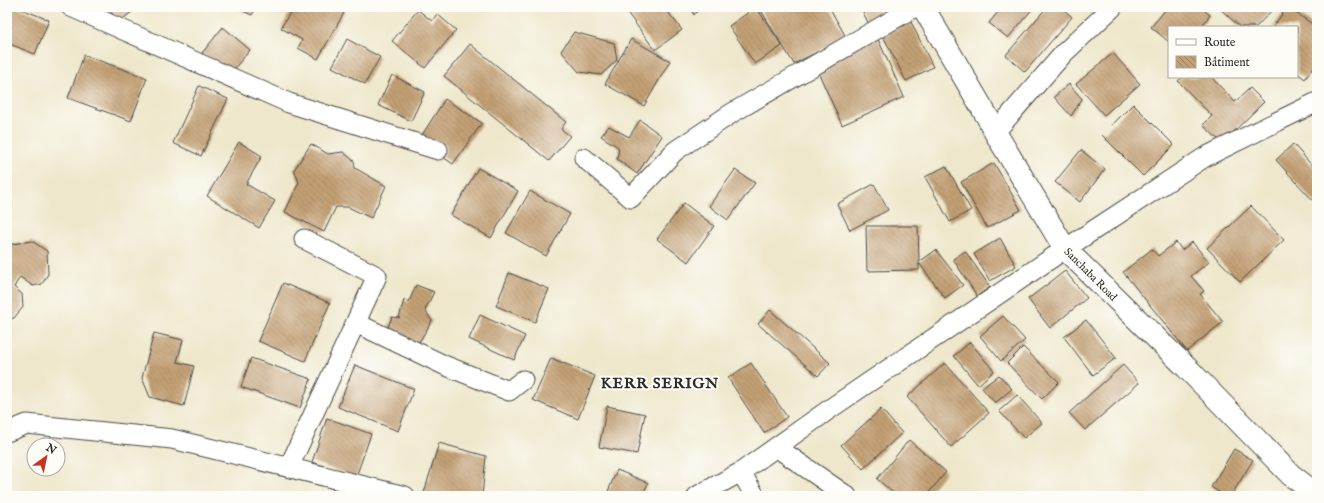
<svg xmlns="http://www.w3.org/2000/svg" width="1324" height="503" viewBox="0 0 1324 503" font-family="'IM FELL English',serif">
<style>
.building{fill:url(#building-back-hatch)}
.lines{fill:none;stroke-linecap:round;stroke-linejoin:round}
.street-casing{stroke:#484743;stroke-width:21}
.secondary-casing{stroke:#484743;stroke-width:24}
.street{stroke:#fff;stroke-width:19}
.secondary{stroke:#fff;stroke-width:22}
.labels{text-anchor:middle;stroke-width:4;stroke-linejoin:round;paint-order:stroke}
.street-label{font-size:11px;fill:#2b2b2b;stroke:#fdfcf7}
.district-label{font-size:15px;font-weight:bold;letter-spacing:1px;fill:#2b2b2b;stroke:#fdfcf7}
</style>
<defs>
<pattern id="building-back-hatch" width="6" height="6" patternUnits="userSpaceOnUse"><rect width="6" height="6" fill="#c3a074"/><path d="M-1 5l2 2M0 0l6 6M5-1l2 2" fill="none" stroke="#9f835f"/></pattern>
</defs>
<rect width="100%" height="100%" fill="#fdfcf7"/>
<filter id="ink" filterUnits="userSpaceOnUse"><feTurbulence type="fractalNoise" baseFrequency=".025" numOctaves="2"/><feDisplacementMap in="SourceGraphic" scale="8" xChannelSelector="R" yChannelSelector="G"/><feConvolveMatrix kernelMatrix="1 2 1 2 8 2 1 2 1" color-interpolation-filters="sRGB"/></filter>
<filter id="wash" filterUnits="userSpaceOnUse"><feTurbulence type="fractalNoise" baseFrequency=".012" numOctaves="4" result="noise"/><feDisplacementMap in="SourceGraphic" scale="16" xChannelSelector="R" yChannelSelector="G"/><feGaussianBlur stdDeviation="0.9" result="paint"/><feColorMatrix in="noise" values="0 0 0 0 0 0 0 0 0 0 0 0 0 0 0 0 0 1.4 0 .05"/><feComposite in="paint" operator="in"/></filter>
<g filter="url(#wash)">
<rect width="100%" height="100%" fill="#eee7cb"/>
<g id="blocks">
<path class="building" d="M 7,7 L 16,7 L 49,20 L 35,54 L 7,43 Z
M 107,7 L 138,7 L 119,22 Z
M 234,7 L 256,7 L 252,15 Z
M 293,7 L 339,7 L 345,11 L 318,59 L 298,48 L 302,40 L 281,28 Z
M 623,7 L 664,7 L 682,30 L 655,50 Z
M 690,7 L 701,7 L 694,15 Z
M 756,7 L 782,46 L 755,64 L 729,26 Z
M 763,7 L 829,7 L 846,37 L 794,64 L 760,9 Z
M 860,7 L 899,7 L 872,30 Z
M 1002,7 L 1034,7 L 1008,38 L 989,23 Z
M 1047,7 L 1061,7 L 1072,17 L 1025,72 L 1006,55 Z
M 1168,7 L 1200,7 L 1210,15 L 1201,27 L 1169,27 L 1169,42 L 1151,27 Z
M 1218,7 L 1275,7 L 1256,27 L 1240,27 Z
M 1287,7 L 1317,27 L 1317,62 L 1305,79 L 1297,73 L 1297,27 L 1273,27 Z
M 418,10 L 432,21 L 437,14 L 456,30 L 425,68 L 392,41 Z
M 911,22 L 933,67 L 906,81 L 883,36 Z
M 223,27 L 250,50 L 229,75 L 202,53 Z
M 574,32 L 614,43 L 617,60 L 601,75 L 579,72 L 561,51 Z
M 877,37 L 904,97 L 842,125 L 815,65 Z
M 347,39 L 380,57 L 365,84 L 332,67 Z
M 631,39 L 670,61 L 644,106 L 605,84 Z
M 470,44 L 566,122 L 561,129 L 570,136 L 549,161 L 444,76 Z
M 1113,53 L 1140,84 L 1104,115 L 1076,84 Z
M 84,55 L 147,78 L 131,121 L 68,98 Z
M 392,75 L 425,92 L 411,121 L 378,105 Z
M 1183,77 L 1211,77 L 1235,102 L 1250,88 L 1264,102 L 1222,143 L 1203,125 L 1212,116 L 1178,81 Z
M 1069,84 L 1082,99 L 1071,116 L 1054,97 Z
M 199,86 L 228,99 L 201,156 L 173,143 Z
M 445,99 L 482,123 L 453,164 L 443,157 L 447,146 L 422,135 Z
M 1133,104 L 1174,145 L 1143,176 L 1102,135 Z
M 640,120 L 662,136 L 637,174 L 617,159 L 619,148 L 601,136 L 609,126 L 629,137 Z
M 239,142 L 262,156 L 246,184 L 275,201 L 259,228 L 207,196 Z
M 311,144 L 328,154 L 343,152 L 354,161 L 355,168 L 386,186 L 371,218 L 348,207 L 336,207 L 324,232 L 285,212 L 299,182 L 294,170 Z
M 1293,144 L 1317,171 L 1317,205 L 1276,160 Z
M 1081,150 L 1105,169 L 1080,202 L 1055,182 Z
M 994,163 L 1021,210 L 987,228 L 961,182 Z
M 946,166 L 971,210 L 950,222 L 925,177 Z
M 478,168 L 518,191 L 491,238 L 451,215 Z
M 735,170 L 755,183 L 728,220 L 709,206 Z
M 874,184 L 888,210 L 850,230 L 837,204 Z
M 530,191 L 570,214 L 546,256 L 506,233 Z
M 7,200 L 12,203 L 7,211 Z
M 684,203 L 714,226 L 688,262 L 657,239 Z
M 1251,206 L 1284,240 L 1240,282 L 1207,248 Z
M 866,226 L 918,226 L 919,262 L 936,250 L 963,285 L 945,298 L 919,263 L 919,270 L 867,271 Z
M 1000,238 L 1016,266 L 990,281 L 974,254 Z
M 32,241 L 47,251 L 48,274 L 42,284 L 33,286 L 20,277 L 14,287 L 22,294 L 23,307 L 14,318 L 7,319 L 7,254 L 12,244 Z
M 1176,242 L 1182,250 L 1192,242 L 1209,262 L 1191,276 L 1204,291 L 1200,294 L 1223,322 L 1187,351 L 1123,272 L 1152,249 L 1158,256 Z
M 965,251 L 990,287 L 977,296 L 953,259 Z
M 1065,271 L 1087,298 L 1050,328 L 1028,299 Z
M 509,273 L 549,289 L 535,322 L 496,306 Z
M 283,283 L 330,303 L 305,361 L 258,341 Z
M 416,285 L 434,292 L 425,310 L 432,321 L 416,347 L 386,332 L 392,317 L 399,318 L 404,300 L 409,302 Z
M 770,310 L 830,363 L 818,376 L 758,324 Z
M 480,315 L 525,336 L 514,360 L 469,339 Z
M 1003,316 L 1025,340 L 1001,361 L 980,336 Z
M 1086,320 L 1116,358 L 1093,375 L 1064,337 Z
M 154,333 L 183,340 L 177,362 L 194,366 L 184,406 L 150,397 L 142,378 Z
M 970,342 L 994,371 L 978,385 L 954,356 Z
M 1023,347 L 1059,382 L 1042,399 L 1007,363 Z
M 251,358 L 311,379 L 300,408 L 241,387 Z
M 551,358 L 595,376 L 578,419 L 533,400 Z
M 751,363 L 787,417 L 764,433 L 728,378 Z
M 945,363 L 989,413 L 951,447 L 907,397 Z
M 355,365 L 414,389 L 398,431 L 338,407 Z
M 1123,365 L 1139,383 L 1085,430 L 1069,413 Z
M 999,375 L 1012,389 L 995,403 L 982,388 Z
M 1017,395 L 1042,423 L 1024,438 L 999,411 Z
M 607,406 L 645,414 L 637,454 L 599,447 Z
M 881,409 L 902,433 L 863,469 L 841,445 Z
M 327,418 L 371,434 L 356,477 L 312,462 Z
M 909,440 L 946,472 L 926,496 L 897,496 L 877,479 Z
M 439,443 L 486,456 L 482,496 L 423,496 Z
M 1234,449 L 1253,460 L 1231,496 L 1225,496 L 1211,487 Z
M 617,470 L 648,483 L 642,496 L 606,496 Z"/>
</g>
</g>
<g filter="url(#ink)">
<use href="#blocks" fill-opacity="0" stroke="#484743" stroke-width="1"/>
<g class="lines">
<g class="street-casing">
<path id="street" d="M 71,7 L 289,103 L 438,150
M 995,132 L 1064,53 L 1113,7
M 584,158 L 631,198 L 675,151 L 732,113 L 915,7
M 356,323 L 444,365 L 509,391 L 523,380
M 7,432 L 27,424 L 172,439 L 405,496
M 776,447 L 847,496
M 289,467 L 377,276 L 304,239
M 741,472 L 755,496
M 697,496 L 741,472 L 834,406 L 1065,249 L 1205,157 L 1317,102"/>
</g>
<g class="secondary-casing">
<path id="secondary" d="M 923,7 L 988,118 L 995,132 L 1065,249 L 1187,368 L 1291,475 L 1317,495"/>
</g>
<use href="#street" class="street"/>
<use href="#secondary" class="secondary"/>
</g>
</g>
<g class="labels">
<g class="street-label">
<text transform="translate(1091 274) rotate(45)" y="4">Sanchaba Road</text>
</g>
<g class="district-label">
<text x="660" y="388">KERR SERIGN</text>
</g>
</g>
<rect width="1324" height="503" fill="none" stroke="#fdfcf7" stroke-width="24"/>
<rect x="1168" y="26" width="130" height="52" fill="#fdfcf7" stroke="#a9a8a5"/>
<rect x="1176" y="39" width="20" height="6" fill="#ffffff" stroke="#a9a8a5"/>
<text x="1204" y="46" font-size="12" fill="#2b2b2b">Route</text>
<rect x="1176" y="56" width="20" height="12" fill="url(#building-back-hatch)" stroke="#a9a8a5"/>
<text x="1204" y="66" font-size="12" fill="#2b2b2b">Bâtiment</text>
<g transform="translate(46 457) rotate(33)"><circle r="19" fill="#fdfcf7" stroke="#a9a8a5"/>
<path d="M0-3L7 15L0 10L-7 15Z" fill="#c8321e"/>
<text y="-6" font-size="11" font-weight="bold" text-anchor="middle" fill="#2b2b2b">N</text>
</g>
</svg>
